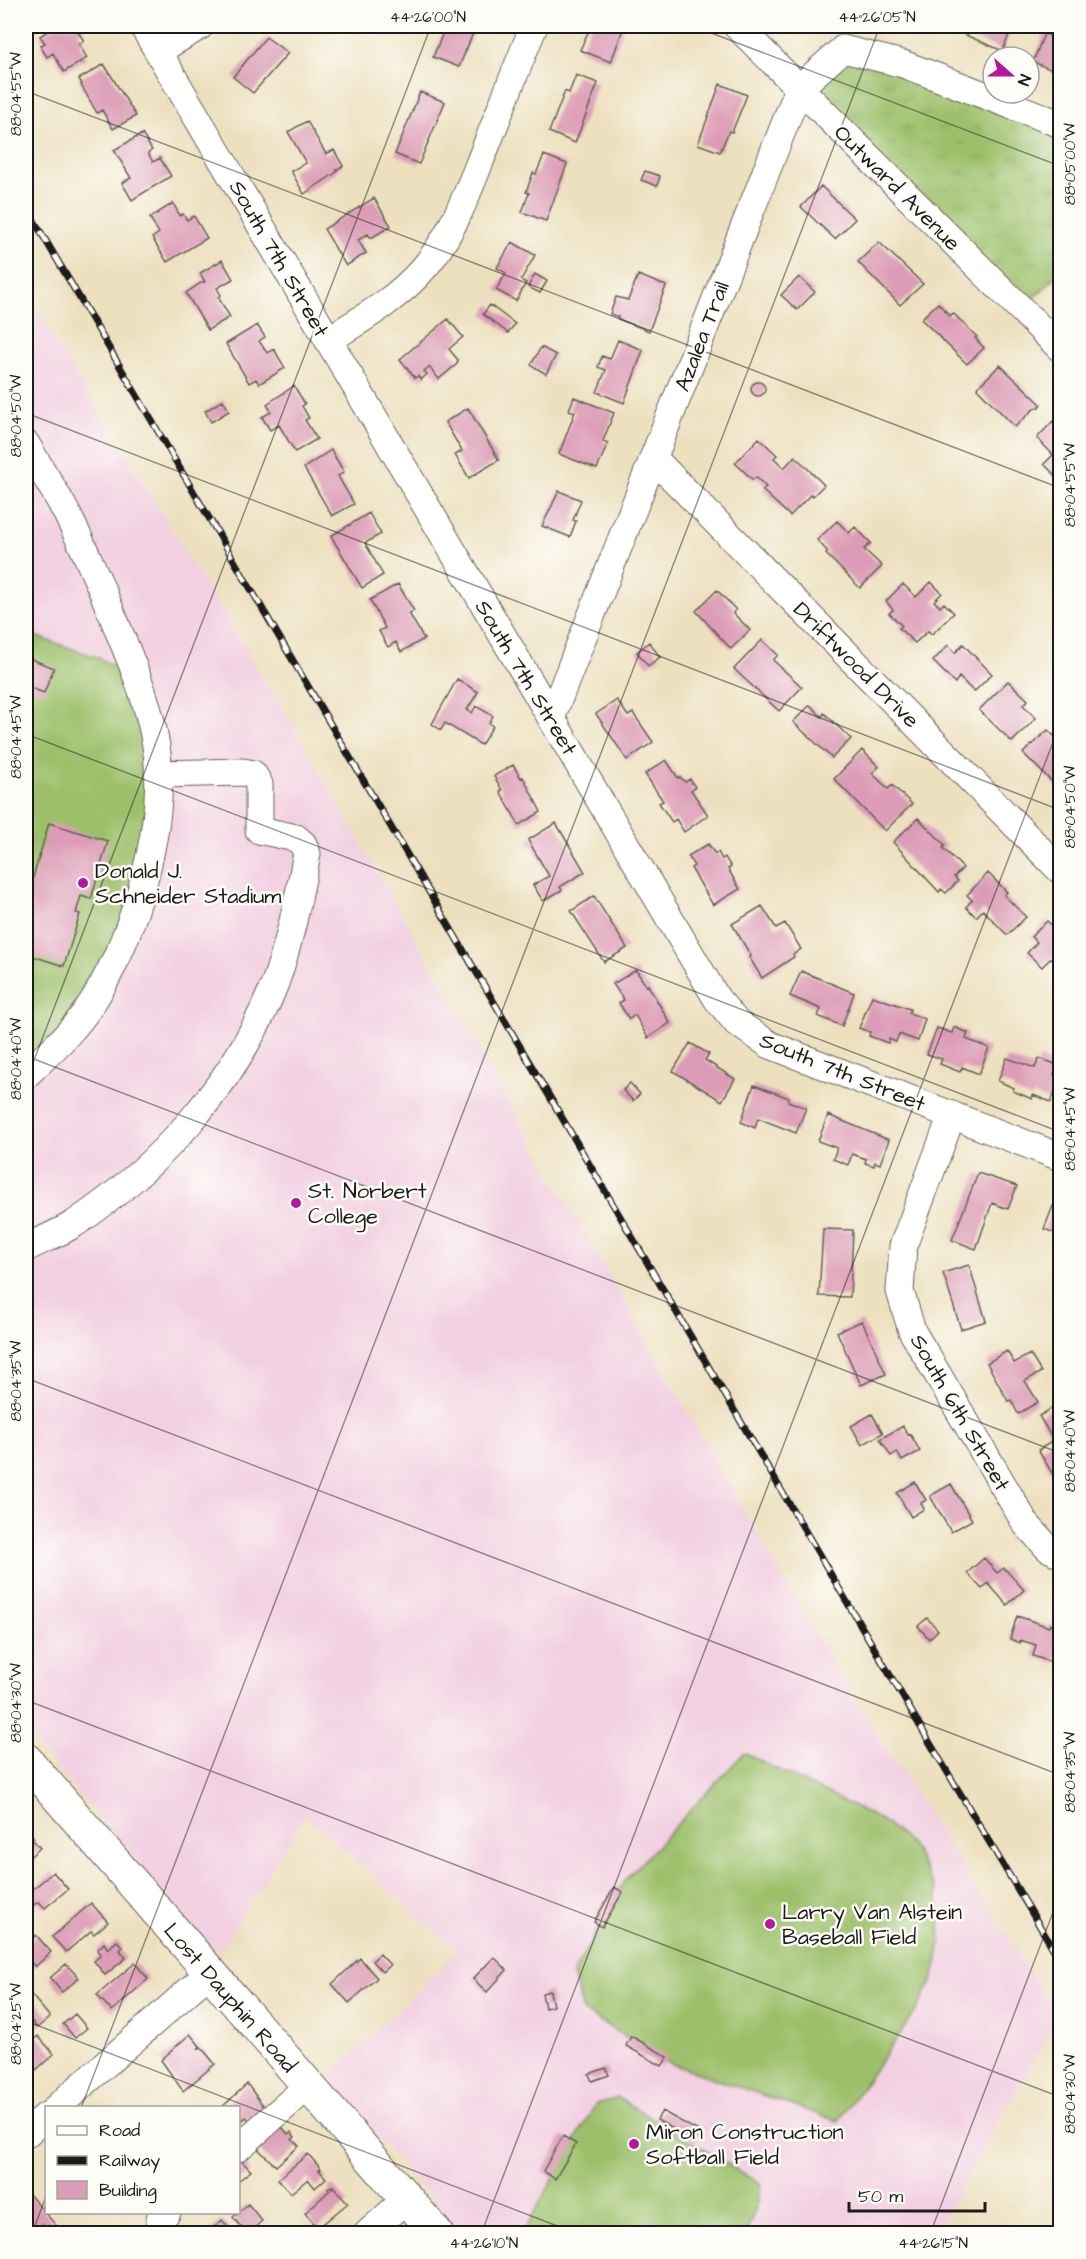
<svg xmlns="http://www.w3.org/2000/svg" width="1086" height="2259" viewBox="0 0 1086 2259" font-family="'Architects Daughter',sans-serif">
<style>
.built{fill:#f2cfe1}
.grass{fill:url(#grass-tufts);stroke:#5c6e43;stroke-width:1.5}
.pitch{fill:#9cc06a;stroke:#5c6e43;stroke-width:1.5}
.building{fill:#dc9bb6}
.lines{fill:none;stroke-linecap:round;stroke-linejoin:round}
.minor-casing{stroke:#656155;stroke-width:29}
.major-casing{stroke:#656155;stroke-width:35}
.minor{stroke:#fff;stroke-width:27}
.major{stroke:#fff;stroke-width:33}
.rail-casing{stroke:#1c1c1c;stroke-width:7}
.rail{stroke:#fdfcf7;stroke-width:4.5;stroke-dasharray:14;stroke-linecap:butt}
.ticks{fill:none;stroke:#1c1c1c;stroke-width:1.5;stroke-opacity:0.45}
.poi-dot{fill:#b5179e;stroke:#fdfcf7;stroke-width:2}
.labels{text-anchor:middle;stroke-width:5;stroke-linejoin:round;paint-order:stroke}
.street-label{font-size:22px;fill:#1c1c1c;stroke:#fdfcf7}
.poi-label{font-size:22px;fill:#1c1c1c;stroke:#fdfcf7;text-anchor:start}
.neatline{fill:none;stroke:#1c1c1c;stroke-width:2}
.ticks-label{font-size:15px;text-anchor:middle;fill:#1c1c1c}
</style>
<defs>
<pattern id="grass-tufts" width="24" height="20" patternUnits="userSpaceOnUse" patternTransform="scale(1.5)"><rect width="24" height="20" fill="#9cc06a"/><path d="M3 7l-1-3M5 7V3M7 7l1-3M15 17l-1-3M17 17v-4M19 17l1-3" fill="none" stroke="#86a45b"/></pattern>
</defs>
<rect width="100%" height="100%" fill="#fdfcf7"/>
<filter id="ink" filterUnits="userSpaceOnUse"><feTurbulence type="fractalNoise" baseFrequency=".0167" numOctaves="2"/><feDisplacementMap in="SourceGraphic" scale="12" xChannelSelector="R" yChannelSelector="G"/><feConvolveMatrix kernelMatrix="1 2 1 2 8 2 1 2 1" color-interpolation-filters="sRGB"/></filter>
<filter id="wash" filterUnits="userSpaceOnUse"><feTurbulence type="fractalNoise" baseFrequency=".008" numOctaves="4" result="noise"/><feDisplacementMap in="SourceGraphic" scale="24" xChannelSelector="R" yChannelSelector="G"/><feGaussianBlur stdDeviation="1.35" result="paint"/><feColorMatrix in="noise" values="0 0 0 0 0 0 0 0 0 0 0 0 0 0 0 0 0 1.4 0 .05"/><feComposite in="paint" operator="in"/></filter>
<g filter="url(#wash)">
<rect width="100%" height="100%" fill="#ede0bf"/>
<path class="built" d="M 26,294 L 299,736 L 836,1670 L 1058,2016 L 936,2233 L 462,2233 L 327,2080 L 458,1951 L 305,1815 L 218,1954 L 26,1732 Z"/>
<path class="grass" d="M 843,49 L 1060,124 L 1060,274 L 1021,309 L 799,88 Z"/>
<path class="pitch" d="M 26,633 L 99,658 L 139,681 L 152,840 L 87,1009 L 26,1073 Z
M 744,1753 L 881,1820 L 911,1844 L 935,1888 L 939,1907 L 941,1940 L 937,1964 L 932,1981 L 916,2011 L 838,2121 L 669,2063 L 583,2011 L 573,1974 L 624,1881 Z
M 618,2098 L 761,2184 L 758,2202 L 746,2233 L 522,2234 L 596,2104 Z"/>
<g id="blocks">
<path class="building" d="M 53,26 L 83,26 L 85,28 L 78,32 L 84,41 L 79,44 L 87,58 L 64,72 L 53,53 L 47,57 L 40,46 L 45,43 L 40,36 L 54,27 Z
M 444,26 L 476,26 L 459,67 L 433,57 L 444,30 L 442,29 Z
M 591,26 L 624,26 L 611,62 L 580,50 Z
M 952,26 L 1012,26 L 1003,51 L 963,34 L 964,30 Z
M 1044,34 L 1060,40 L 1060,73 L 1033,62 Z
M 266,37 L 288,53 L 253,93 L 233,77 Z
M 104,64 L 136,116 L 113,129 L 102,110 L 97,113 L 81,85 L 82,84 L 79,79 Z
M 576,75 L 598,83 L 575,143 L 549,132 L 565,91 L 569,93 Z
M 720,84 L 747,95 L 732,132 L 729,131 L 720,152 L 698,144 Z
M 420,92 L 445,102 L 419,164 L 395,154 Z
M 307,121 L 326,154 L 334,150 L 343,166 L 336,170 L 337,172 L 304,194 L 291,171 L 306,163 L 288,132 Z
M 142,134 L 152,150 L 148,153 L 153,162 L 160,158 L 171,176 L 132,200 L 122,183 L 131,178 L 114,150 Z
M 544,155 L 567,164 L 546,221 L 522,212 L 529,193 L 526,192 L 533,173 L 536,174 Z
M 645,171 L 660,176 L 657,186 L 641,180 Z
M 821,186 L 855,219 L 835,239 L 801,207 Z
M 374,198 L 391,226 L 371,238 L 368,234 L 358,240 L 366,253 L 346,266 L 324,229 Z
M 173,203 L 180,216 L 183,214 L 187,220 L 194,216 L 207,238 L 167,262 L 152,238 L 159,233 L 150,218 Z
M 512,242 L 535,255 L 521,280 L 526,283 L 516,301 L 496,290 L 506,273 L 497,268 Z
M 879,242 L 923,284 L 900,305 L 858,262 Z
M 222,260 L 233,279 L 217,288 L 221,295 L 218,297 L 230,317 L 208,330 L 186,293 L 202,282 L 205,282 L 200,273 Z
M 535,274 L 547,281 L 540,293 L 528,287 Z
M 638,275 L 666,286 L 649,331 L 618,319 L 618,317 L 610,314 L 616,297 L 628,300 Z
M 799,277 L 815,292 L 797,310 L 781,295 Z
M 938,303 L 950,316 L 953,313 L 977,337 L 975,338 L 984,348 L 967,364 L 921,319 Z
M 490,305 L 515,324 L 508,333 L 483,314 Z
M 448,319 L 463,337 L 449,349 L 458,360 L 457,364 L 439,379 L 429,367 L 424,371 L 427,374 L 421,380 L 418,376 L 415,378 L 400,359 Z
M 257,325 L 265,337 L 259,341 L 267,353 L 274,349 L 285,368 L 259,384 L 256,379 L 249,383 L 226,344 Z
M 618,340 L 643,350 L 624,403 L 597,392 L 606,370 L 598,367 L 602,356 L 610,359 Z
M 541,347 L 556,355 L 546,374 L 531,365 Z
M 1000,365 L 1041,404 L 1038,408 L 1036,407 L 1015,427 L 977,388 Z
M751 389a7 7 0 1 1 14 0a7 7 0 1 1-14 0Z
M 294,386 L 305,404 L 302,406 L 309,418 L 305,420 L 317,439 L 295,452 L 279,425 L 270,430 L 262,417 L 271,412 L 267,404 Z
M 574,397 L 614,413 L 603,441 L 608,443 L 597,469 L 559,454 L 575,412 L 569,410 Z
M 223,400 L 229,411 L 211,422 L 205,411 Z
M 468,408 L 499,460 L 469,478 L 455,455 L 462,451 L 445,422 Z
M 1053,421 L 1060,428 L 1060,474 L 1057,477 L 1044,464 L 1053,455 L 1037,438 Z
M 759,438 L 777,455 L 774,458 L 784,468 L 795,456 L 824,485 L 813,496 L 811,494 L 790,516 L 762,490 L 766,487 L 756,477 L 753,480 L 735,463 Z
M 331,450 L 344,472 L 338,476 L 354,504 L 332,516 L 304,468 Z
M 559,491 L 581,500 L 573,520 L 576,521 L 570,537 L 542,526 Z
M 369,513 L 381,534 L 365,543 L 383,575 L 362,588 L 331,536 Z
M 837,521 L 849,533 L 855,527 L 871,543 L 864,549 L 882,566 L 860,588 L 826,554 L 828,552 L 817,540 Z
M 931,582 L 942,593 L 934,601 L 940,607 L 944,603 L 954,613 L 932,634 L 928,631 L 915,643 L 899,628 L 902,626 L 889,613 L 893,610 L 886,601 L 903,584 L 916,597 Z
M 398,584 L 414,611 L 409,613 L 424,639 L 401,652 L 396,642 L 388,647 L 379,631 L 385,628 L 370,600 Z
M 717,590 L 736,610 L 733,613 L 750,630 L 731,649 L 696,611 Z
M 762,640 L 778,655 L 773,660 L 802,687 L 779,711 L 734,669 Z
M 649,642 L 660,657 L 648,666 L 637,652 Z
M 963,644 L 992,674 L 974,692 L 959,677 L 955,683 L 933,661 L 948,645 L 955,653 Z
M 26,657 L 54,668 L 44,693 L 26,686 Z
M 457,679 L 478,692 L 467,710 L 472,713 L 476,706 L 493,716 L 489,723 L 493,726 L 481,745 L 445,723 L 441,730 L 432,724 Z
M 1008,681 L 1028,700 L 1023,705 L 1036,718 L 1012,742 L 979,710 Z
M 617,700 L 628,716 L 633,713 L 653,742 L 627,760 L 596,714 Z
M 810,705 L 822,717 L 824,713 L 851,739 L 832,758 L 793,722 Z
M 1048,730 L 1060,742 L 1057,748 L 1060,752 L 1060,790 L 1023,753 Z
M 862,750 L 879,767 L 872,773 L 888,789 L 892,785 L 912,804 L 885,831 L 834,779 Z
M 666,760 L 678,778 L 680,777 L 685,782 L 690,779 L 695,787 L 691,790 L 708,815 L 684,832 L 676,819 L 672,822 L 659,803 L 663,801 L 645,774 Z
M 513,765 L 521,778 L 523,777 L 541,812 L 519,825 L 500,791 L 502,790 L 494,776 Z
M 918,818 L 945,845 L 943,848 L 963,868 L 954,877 L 958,881 L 946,893 L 941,889 L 939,892 L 893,842 Z
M 49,823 L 108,841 L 91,899 L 81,896 L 76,913 L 80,914 L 64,966 L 26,954 L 26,901 Z
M 556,823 L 585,872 L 563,885 L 560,887 L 562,890 L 543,901 L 533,885 L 549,876 L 528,840 Z
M 708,844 L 715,854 L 718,852 L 722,859 L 725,857 L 731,867 L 728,869 L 740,889 L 713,905 L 691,868 L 694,866 L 688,856 Z
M 988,873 L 1007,892 L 1004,895 L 1026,917 L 1007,935 L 983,910 L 976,917 L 966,907 L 972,900 L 967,895 Z
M 594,896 L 627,948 L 604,962 L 571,911 Z
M 762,906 L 776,928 L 785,923 L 801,949 L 793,955 L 794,957 L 762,978 L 749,957 L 751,956 L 732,924 Z
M 1047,921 L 1060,933 L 1060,966 L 1052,957 L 1042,967 L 1027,953 L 1037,942 L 1031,937 Z
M 636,970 L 646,986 L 648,985 L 670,1023 L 648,1038 L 635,1015 L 629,1019 L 619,1003 L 624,1000 L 613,984 Z
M 801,971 L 854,993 L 842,1026 L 818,1016 L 821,1009 L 790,996 Z
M 872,996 L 910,1009 L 909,1013 L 925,1019 L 918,1041 L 899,1034 L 896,1042 L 889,1039 L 888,1043 L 869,1036 L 870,1032 L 859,1028 Z
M 954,1027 L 968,1033 L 966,1039 L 989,1048 L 979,1074 L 962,1067 L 960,1072 L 940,1064 L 942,1059 L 927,1054 L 937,1028 L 952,1033 Z
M 690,1043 L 709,1054 L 705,1060 L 735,1079 L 722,1101 L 673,1071 Z
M 1007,1058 L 1035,1068 L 1039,1058 L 1058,1065 L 1054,1075 L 1060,1078 L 1051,1102 L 1033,1095 L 1032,1099 L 1013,1091 L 1014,1088 L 998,1081 Z
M 630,1083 L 640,1094 L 633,1101 L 623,1090 Z
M 754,1085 L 789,1098 L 788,1101 L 806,1108 L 796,1133 L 758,1118 L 755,1128 L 741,1122 Z
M 828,1115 L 889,1140 L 880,1164 L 875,1162 L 874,1166 L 865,1163 L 866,1159 L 852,1154 L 848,1165 L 833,1159 L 837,1148 L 818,1141 Z
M 978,1173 L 1017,1186 L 1008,1209 L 992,1203 L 976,1249 L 952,1240 Z
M 1053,1206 L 1060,1209 L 1060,1235 L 1044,1229 Z
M 823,1229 L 853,1230 L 850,1297 L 819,1296 Z
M 969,1265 L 986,1321 L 961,1329 L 943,1273 Z
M 862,1321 L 886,1374 L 861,1385 L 837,1332 Z
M 1007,1351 L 1014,1363 L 1030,1354 L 1041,1372 L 1025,1381 L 1038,1402 L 1018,1414 L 1011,1400 L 1008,1401 L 987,1363 Z
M 1056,1406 L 1060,1414 L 1060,1475 L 1055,1478 L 1038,1450 L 1055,1440 L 1054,1437 L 1052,1438 L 1039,1416 Z
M 872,1414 L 883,1433 L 862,1445 L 851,1426 Z
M 903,1426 L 908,1435 L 910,1434 L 920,1451 L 902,1461 L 897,1452 L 891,1456 L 880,1439 Z
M 915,1482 L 926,1500 L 921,1503 L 924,1509 L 911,1517 L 897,1493 Z
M 951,1484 L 972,1520 L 951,1532 L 930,1496 Z
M 984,1558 L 997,1573 L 1004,1568 L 1024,1590 L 1007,1605 L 988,1583 L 982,1589 L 967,1573 Z
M 1017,1616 L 1049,1627 L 1050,1624 L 1057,1627 L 1058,1624 L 1060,1624 L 1060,1654 L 1057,1653 L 1054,1663 L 1033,1656 L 1036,1645 L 1020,1640 L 1020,1643 L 1010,1639 Z
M 927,1618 L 938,1630 L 929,1639 L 918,1626 Z
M 26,1831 L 29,1836 L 31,1834 L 34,1838 L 32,1839 L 40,1848 L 26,1860 Z
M 53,1872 L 68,1889 L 45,1908 L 39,1902 L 33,1905 L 26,1895 Z
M 614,1887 L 623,1892 L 602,1927 L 594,1922 Z
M 91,1903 L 108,1922 L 94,1934 L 91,1931 L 66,1952 L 52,1937 Z
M 36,1935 L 51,1952 L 35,1967 L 26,1956 L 26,1945 Z
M 117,1941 L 123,1947 L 120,1950 L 126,1958 L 105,1975 L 94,1961 L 101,1955 L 97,1950 L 104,1943 L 108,1949 Z
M 380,1954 L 390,1965 L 382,1972 L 372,1961 Z
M 494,1957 L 507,1970 L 487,1992 L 473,1979 Z
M 360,1958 L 377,1978 L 349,2003 L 332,1984 Z
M 135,1963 L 148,1979 L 112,2011 L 97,1995 Z
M 66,1964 L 79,1978 L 62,1992 L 50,1978 Z
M 27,1990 L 50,2017 L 37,2028 L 26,2014 Z
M 550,1991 L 553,2006 L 545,2008 L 542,1993 Z
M 75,2014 L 87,2028 L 75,2038 L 63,2024 Z
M 190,2034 L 200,2046 L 198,2049 L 201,2047 L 215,2064 L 183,2091 L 161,2060 Z
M 26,2036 L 31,2042 L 38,2036 L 54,2054 L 36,2070 L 26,2057 Z
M 631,2036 L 668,2057 L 662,2066 L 626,2046 Z
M 606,2068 L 609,2075 L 592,2081 L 589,2074 Z
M 247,2084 L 265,2108 L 250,2121 L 246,2117 L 238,2124 L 238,2108 L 221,2108 Z
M 662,2111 L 700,2132 L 695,2141 L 657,2120 Z
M 282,2127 L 288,2134 L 291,2132 L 295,2137 L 292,2139 L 299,2146 L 276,2166 L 259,2150 L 259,2147 Z
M 563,2136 L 576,2144 L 555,2179 L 543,2171 Z
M 308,2154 L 321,2169 L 319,2170 L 326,2178 L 315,2188 L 308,2179 L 291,2193 L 278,2179 Z
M 238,2157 L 251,2171 L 238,2181 Z
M 331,2186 L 332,2188 L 333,2186 L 348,2203 L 318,2228 L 305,2213 L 330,2190 L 328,2188 Z
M 28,2193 L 59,2229 L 54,2234 L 50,2234 L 42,2224 L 32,2234 L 26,2234 L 26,2196 Z
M 248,2204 L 262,2221 L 247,2234 L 233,2217 Z
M 222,2220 L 234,2234 L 206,2234 L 219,2223 Z"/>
</g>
</g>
<g filter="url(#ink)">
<use href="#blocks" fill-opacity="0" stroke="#656155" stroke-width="1.5"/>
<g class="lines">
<g class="minor-casing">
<path id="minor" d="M 143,26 L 717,999 L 737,1023 L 770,1045 L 1060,1157
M 737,26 L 1060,348
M 158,51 L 200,26
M 328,340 C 362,319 396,300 423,269 C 453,235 468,191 485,149 C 501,108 517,67 534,26
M 26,444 C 39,467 55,490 67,514 C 87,553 104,594 120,634 C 135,670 150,708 156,746 C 168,821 135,933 95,998 C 77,1028 51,1051 26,1075
M 653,458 L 1060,870
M 551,718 L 799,88 L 843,49 L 903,64 L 1060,124
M 952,1115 L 903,1246 L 900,1291 L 912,1331 L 1026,1524 L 1048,1548 L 1060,1554
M 26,1248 C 42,1240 59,1233 74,1224 C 161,1166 235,1083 274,986 C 290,943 298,898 307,854 L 303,844 L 296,838 L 259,830 L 259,784 L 253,774 L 243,772 L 158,774
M 56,2108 L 209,1973
M 26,2134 L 46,2116
M 238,2148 L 308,2086
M 160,2219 L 167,2212
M 367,2234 L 406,2199"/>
</g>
<g class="major-casing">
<path id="major" d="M 26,1760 L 437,2234"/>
</g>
<use href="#minor" class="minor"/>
<use href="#major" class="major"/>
<g class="rail-casing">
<path id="rail" d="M 26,207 L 930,1743 L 1060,1960"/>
</g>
<use href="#rail" class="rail"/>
</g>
</g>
<path class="ticks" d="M 693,26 L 1060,166M 26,91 L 1060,488M 26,413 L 1060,810M 26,734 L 1060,1132M 26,1056 L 1060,1453M 26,1081 L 431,26M 26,1378 L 1060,1775M 26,1700 L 1060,2097M 26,2021 L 578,2234M 81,2108 L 880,26M 32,2234 L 46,2196M 481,2234 L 1060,724M 930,2234 L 1060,1894"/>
<g class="poi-dot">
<circle cx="83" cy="883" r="6"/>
<circle cx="296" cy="1203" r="6"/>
<circle cx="770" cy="1924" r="6"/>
<circle cx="634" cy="2144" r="6"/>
</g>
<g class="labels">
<g class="street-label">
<text transform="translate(898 187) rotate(45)" y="8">Outward Avenue</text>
<text transform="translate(280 258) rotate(60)" y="8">South 7th Street</text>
<text transform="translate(701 336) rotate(-69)" y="8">Azalea Trail</text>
<text transform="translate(857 664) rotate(45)" y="8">Driftwood Drive</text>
<text transform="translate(527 677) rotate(59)" y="8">South 7th Street</text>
<text transform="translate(843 1071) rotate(22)" y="8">South 7th Street</text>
<text transform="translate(961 1412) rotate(60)" y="8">South 6th Street</text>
<text transform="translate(231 1997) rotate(49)" y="8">Lost Dauphin Road</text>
</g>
<g class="poi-label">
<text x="95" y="878">Donald J.<tspan x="95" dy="25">Schneider Stadium</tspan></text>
<text x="308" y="1198">St. Norbert<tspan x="308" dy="25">College</tspan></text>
<text x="782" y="1919">Larry Van Alstein<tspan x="782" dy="25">Baseball Field</tspan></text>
<text x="646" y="2139">Miron Construction<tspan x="646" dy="25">Softball Field</tspan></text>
</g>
</g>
<rect width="1086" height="2259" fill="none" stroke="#fdfcf7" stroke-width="66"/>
<rect x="45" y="2106" width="195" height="108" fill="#fdfcf7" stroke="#a3a29f" stroke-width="1.5"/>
<rect x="57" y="2126" width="30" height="9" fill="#ffffff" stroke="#a3a29f" stroke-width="1.5"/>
<text x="99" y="2136" font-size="18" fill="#1c1c1c">Road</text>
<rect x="57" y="2156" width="30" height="9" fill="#1c1c1c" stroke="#a3a29f" stroke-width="1.5"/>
<text x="99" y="2166" font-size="18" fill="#1c1c1c">Railway</text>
<rect x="57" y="2181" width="30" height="18" fill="#dc9bb6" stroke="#a3a29f" stroke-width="1.5"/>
<text x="99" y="2196" font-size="18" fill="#1c1c1c">Building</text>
<g transform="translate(1011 75) rotate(111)"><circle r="28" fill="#fdfcf7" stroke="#a3a29f" stroke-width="1.5"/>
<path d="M0-4.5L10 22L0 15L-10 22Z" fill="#b5179e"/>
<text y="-9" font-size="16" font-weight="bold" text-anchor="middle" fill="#1c1c1c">N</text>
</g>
<path d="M849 2202v9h136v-9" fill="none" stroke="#1c1c1c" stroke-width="3"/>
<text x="858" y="2202" font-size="18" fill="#1c1c1c" stroke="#fdfcf7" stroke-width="4.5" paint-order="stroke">50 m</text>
<rect x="33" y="33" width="1020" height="2193" class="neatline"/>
<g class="ticks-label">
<text x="428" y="22">44°26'00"N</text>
<text x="877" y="22">44°26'05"N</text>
<text transform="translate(16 94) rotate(-90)" y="5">88°04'55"W</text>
<text transform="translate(1070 164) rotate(-90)" y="5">88°05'00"W</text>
<text transform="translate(16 416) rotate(-90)" y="5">88°04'50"W</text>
<text transform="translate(1070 485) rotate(-90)" y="5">88°04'55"W</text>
<text transform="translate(16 737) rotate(-90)" y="5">88°04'45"W</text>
<text transform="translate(1070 807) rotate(-90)" y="5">88°04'50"W</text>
<text transform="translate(16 1059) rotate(-90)" y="5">88°04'40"W</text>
<text transform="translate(1070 1129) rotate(-90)" y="5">88°04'45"W</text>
<text transform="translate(16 1381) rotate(-90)" y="5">88°04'35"W</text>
<text transform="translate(1070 1451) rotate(-90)" y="5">88°04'40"W</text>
<text transform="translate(16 1703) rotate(-90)" y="5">88°04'30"W</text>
<text transform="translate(1070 1772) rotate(-90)" y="5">88°04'35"W</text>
<text transform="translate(16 2024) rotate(-90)" y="5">88°04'25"W</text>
<text transform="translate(1070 2094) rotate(-90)" y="5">88°04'30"W</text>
<text x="484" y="2248">44°26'10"N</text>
<text x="933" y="2248">44°26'15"N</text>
</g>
</svg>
